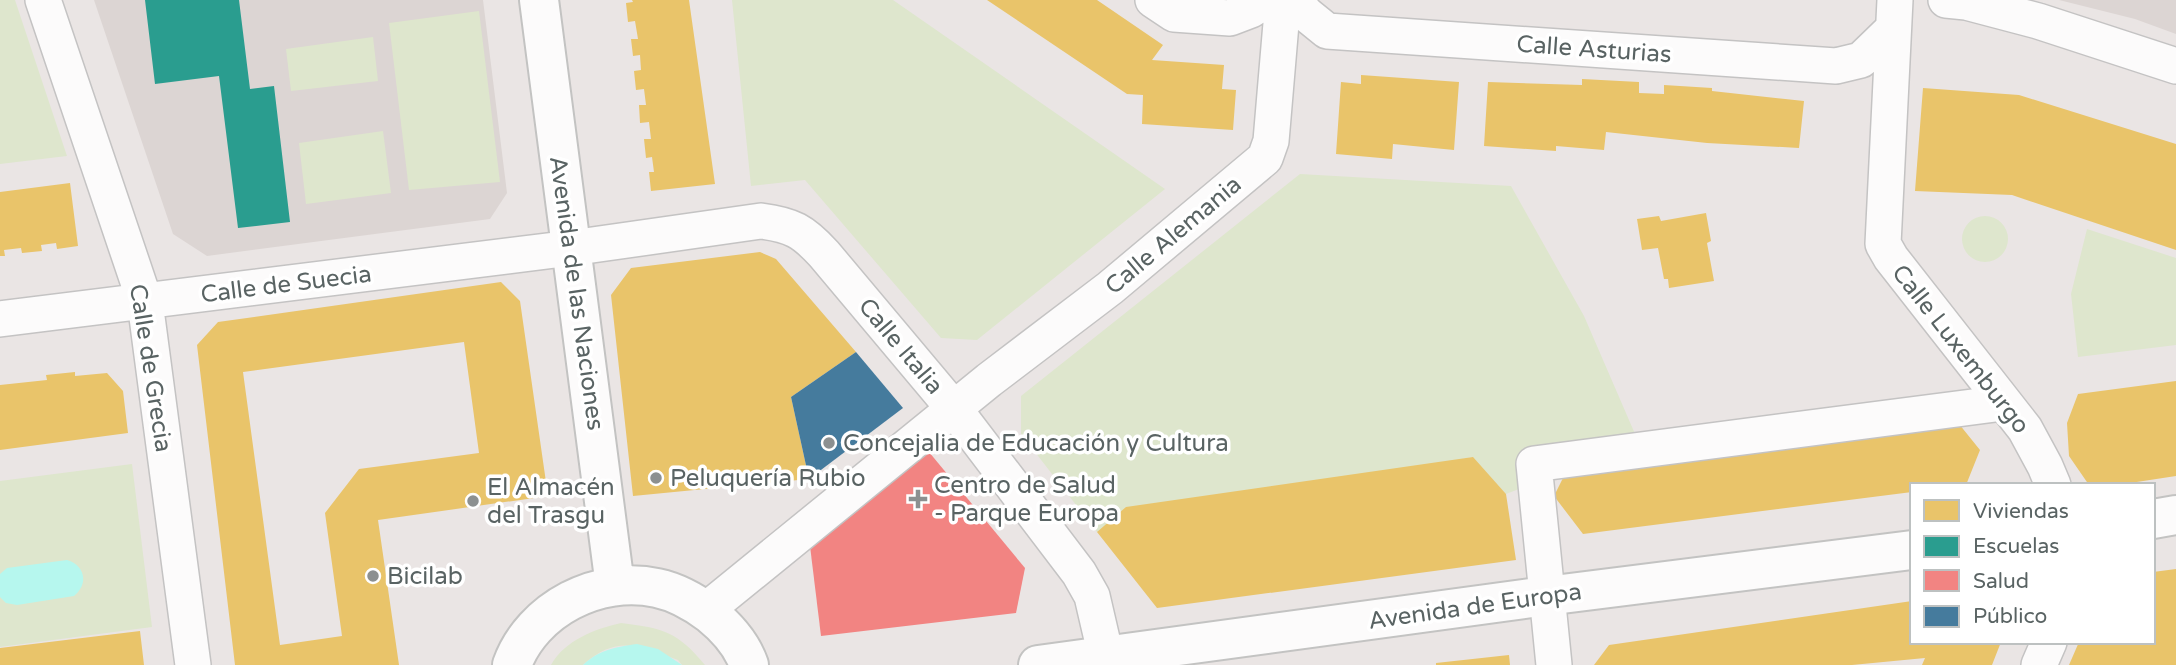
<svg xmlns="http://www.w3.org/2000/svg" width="2176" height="665" viewBox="0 0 2176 665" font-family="'Varela Round',sans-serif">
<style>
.education{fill:#dcd5d3}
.green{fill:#dee6cd}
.water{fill:#b6f7ee}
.homes{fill:#e9c46a;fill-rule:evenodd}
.schools{fill:#2a9d8f}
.health{fill:#f28482}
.public{fill:#457b9d}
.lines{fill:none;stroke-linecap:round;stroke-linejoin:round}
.street-casing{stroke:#c4c3c3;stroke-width:38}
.secondary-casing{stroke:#c3c3c2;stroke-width:42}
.street{stroke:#fcfbfb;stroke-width:35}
.secondary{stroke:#fcfbfb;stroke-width:38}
.poi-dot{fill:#8c9090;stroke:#fff;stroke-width:2.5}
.labels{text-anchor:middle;stroke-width:7;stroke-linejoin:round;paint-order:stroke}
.street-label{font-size:24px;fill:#596363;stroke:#fff}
.poi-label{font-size:24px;fill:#596363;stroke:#fff;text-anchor:start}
</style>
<rect width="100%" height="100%" fill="#eae5e4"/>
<path class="education" d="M 94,0 L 483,0 L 507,193 L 490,219 L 207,256 L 173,234 Z
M 2059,0 L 2176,0 L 2176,34 L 2135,19 Z"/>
<path class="green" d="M 0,0 L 15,0 L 67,156 L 0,164 Z
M 732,0 L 893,0 L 1165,189 L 977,340 L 941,338 L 805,180 L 751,186 Z
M 479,11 L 500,182 L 409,190 L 389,23 Z
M 373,37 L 378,81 L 291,91 L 286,49 Z
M 383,131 L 391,193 L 306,204 L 299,143 Z
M 1300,174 L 1511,186 L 1584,316 L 1645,457 L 1567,470 L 1506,494 L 1472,457 L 1097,532 L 1021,434 L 1021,396 Z
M1962 239a23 23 0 1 1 46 0a23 23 0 1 1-46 0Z
M 2087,229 L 2176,258 L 2176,345 L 2078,357 L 2071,294 Z
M 132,464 L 152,627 L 0,647 L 0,481 Z
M 621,623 C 663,628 678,632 705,665 L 682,665 L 678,660 C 640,646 617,634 583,665 L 551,665 C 565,640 595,629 621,623 Z"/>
<path class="water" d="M 67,560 C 85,565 89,584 74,596 L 17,605 L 6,603 L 0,597 L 0,574 L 7,568 Z
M 637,644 L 658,649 L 682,665 L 583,665 C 599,650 615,647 637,644 Z"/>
<path class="homes" d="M 632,0 L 689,0 L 715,184 L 651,191 L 649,172 L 654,172 L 652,157 L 646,158 L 644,139 L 651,139 L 649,122 L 640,123 L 639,105 L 646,105 L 644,89 L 636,90 L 634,71 L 641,70 L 640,55 L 633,56 L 631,39 L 638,39 L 635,21 L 628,22 L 626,3 L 633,2 Z
M 987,0 L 1097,0 L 1163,45 L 1152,60 L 1224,65 L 1222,89 L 1236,90 L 1233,130 L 1142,124 L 1143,95 L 1127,94 Z
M 1361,75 L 1459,82 L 1454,150 L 1393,144 L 1392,159 L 1336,154 L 1341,82 L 1361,84 Z
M 1582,79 L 1639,82 L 1639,93 L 1664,94 L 1664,85 L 1712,88 L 1712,91 L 1804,101 L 1799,148 L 1707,143 L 1606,132 L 1604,150 L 1556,146 L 1556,151 L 1484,146 L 1488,82 L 1582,85 Z
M 1923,88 L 2019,95 L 2176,144 L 2176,250 L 2012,195 L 1915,191 Z
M 70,183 L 78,246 L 57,249 L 56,243 L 41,245 L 42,251 L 22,253 L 21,248 L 4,250 L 5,256 L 0,256 L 0,192 Z
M 1706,213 L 1711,241 L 1707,243 L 1714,281 L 1669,288 L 1668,279 L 1664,279 L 1658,248 L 1642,250 L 1637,219 L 1659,216 L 1661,221 Z
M 760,252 L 776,259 L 856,352 L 791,397 L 809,479 L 633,496 L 611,295 L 631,268 Z
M 501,282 L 520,301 L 548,496 L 378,520 L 399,665 L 235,665 L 197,345 L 218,322 ZM 464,342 L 479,453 L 359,469 L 325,513 L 342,636 L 280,645 L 243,372 Z
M 75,372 L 75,376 L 107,373 L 123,391 L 128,433 L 0,450 L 0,385 L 47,380 L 46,375 Z
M 2176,381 L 2176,476 L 2117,485 L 2089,485 L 2069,456 L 2067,423 L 2078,394 Z
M 1955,419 L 1980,450 L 1966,485 L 1912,485 L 1912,492 L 1583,534 L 1554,496 L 1567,470 Z
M 1473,457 L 1506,494 L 1516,560 L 1157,608 L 1097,532 L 1126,507 Z
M 2176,569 L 2176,665 L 2069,665 L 2079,642 L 2153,642 L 2153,572 Z
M 1912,601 L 1912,642 L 2001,642 L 1992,665 L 1922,665 L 1925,658 L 1852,665 L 1594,665 L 1609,645 Z
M 140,631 L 144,665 L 0,665 L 0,648 Z
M 1509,655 L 1510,665 L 1436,665 L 1436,663 Z"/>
<path class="schools" d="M 145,0 L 239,0 L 250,89 L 274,86 L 290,222 L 238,228 L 219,76 L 155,84 Z"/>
<path class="health" d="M 929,452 L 1025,568 L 1016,613 L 821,636 L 810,546 Z"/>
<path class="public" d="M 856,352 L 903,408 L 809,479 L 791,397 Z"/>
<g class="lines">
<g class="street-casing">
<path id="street" d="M 43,0 L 145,302 L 193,665
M 1153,0 L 1174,14 L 1230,18 L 1251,10 L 1266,0
M 1294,0 L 1306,14 L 1327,31 L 1836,66 L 1861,60 L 1893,29
M 1895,0 L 1883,244 L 1891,258 L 2025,429 L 2045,466 L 2053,485
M 1946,0 L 1966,2 L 2038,21 L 2176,66
M 0,319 L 571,248 L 761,221 C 792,225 803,231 824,254 L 955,410 L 1079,573 L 1092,596 L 1108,665
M 705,611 L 989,380 L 1110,288 L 1265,158 L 1271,141 L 1283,0
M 1554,665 L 1534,464 L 2003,403
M 2039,665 L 2049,642"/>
</g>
<g class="secondary-casing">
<path id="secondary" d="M 539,0 L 615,586
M 2153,519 L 2176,515
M 512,665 C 532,609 599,575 657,588 C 676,592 694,602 710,614 C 726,627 742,645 749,665
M 1038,665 L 1546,596 L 1912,550"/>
</g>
<use href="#street" class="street"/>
<use href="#secondary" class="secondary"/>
</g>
<g class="poi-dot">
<circle cx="829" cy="443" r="7"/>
<circle cx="656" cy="478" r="7"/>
<path d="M914.5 488.5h7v7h7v7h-7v7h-7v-7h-7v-7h7z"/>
<circle cx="473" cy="501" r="7"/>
<circle cx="373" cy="576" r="7"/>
</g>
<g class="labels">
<g class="street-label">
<text transform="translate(1594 49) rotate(4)" y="8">Calle Asturias</text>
<text transform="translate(1173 235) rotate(-40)" y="8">Calle Alemania</text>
<text transform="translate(286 284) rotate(-7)" y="8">Calle de Suecia</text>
<text transform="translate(577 293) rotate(82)" y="8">Avenida de las Naciones</text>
<text transform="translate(901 346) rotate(50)" y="8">Calle Italia</text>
<text transform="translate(1961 349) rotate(52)" y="8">Calle Luxemburgo</text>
<text transform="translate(151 368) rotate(81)" y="8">Calle de Grecia</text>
<text transform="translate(1475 606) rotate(-8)" y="8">Avenida de Europa</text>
</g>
<g class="poi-label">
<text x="843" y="451">Concejalia de Educación y Cultura</text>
<text x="670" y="486">Peluquería Rubio</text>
<text x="934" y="493">Centro de Salud<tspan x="934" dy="28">- Parque Europa</tspan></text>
<text x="487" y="495">El Almacén<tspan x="487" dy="28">del Trasgu</tspan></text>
<text x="387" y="584">Bicilab</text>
</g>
</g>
<rect x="1910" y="483" width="245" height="161" fill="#ffffff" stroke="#bdc1c1" stroke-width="2"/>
<rect x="1924" y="500" width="35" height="21" fill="#e9c46a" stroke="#bdc1c1" stroke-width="2"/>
<text x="1973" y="518" font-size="21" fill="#596363">Viviendas</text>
<rect x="1924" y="536" width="35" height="21" fill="#2a9d8f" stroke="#bdc1c1" stroke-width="2"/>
<text x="1973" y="553" font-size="21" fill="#596363">Escuelas</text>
<rect x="1924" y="570" width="35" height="21" fill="#f28482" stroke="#bdc1c1" stroke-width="2"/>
<text x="1973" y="588" font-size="21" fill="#596363">Salud</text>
<rect x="1924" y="606" width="35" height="21" fill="#457b9d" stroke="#bdc1c1" stroke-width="2"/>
<text x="1973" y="623" font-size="21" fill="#596363">Público</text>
</svg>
